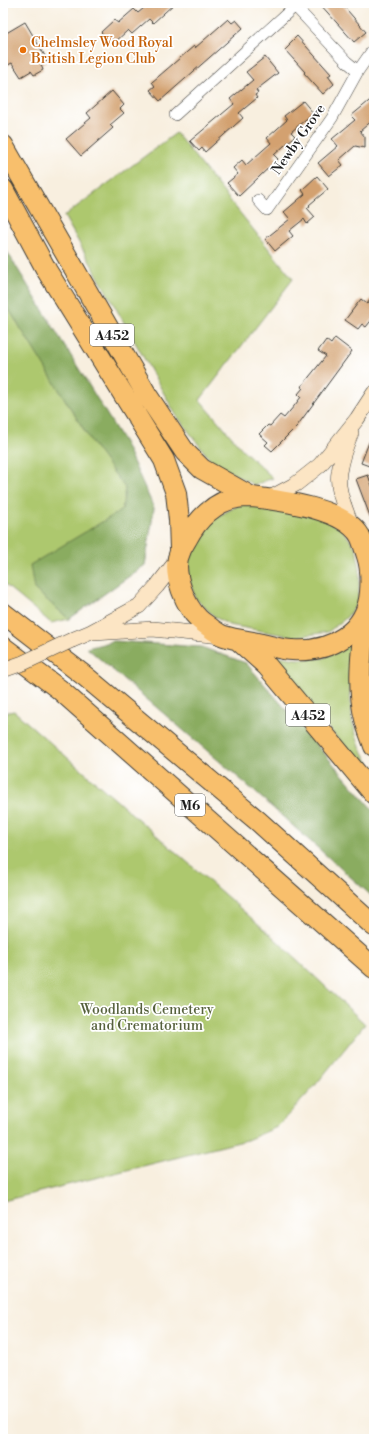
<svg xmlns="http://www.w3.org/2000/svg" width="377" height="1442" viewBox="0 0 377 1442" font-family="'Libre Bodoni',serif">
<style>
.green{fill:#adc86e;stroke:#647245}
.forest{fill:#8aac61;stroke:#53643e}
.building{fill:#d3a170}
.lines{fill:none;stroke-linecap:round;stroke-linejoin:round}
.street-casing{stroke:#3d3c39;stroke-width:12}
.secondary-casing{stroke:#3d3c39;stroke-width:16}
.highway-casing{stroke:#3d3c39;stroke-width:22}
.street{stroke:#fff;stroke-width:11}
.secondary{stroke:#fce5c4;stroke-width:15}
.highway{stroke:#f8bf6c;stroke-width:20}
.secondary-bridge-casing{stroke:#3d3c39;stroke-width:16;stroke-linecap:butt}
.secondary-bridge{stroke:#fce5c4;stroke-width:15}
.food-dot{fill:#e8710a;stroke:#fff;stroke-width:1.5}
.labels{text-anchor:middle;stroke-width:3.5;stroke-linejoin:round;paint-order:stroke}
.shield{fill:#fff;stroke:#606060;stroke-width:1}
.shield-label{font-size:13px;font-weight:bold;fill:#1c1c1c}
.food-label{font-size:14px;fill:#c56008;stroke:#fff;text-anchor:start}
.street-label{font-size:14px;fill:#1c1c1c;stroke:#fff}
.park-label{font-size:14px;fill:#56613d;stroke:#fff}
</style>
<rect width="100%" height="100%" fill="#fff"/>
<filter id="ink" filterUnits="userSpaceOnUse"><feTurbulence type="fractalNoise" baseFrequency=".025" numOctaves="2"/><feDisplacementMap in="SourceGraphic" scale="8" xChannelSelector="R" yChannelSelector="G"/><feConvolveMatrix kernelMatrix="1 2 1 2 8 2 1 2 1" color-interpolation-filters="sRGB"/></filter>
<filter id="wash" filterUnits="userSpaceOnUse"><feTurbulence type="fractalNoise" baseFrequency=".012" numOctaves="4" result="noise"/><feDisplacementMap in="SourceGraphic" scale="16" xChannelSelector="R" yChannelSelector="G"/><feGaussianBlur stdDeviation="0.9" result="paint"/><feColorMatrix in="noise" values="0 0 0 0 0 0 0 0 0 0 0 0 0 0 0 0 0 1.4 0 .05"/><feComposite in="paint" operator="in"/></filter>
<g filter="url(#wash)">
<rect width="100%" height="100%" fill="#f8efdf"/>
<path class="green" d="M 176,133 L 293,279 L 200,400 L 242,449 L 273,478 L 254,485 L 212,462 L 176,415 L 64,216 Z
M 3,254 L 154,508 L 145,565 L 69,619 L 51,623 L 3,583 Z
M 245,502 L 321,517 L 342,529 L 356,548 L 360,569 L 358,603 L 346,618 L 328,632 L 295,637 L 229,625 L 215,617 L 195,598 L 189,578 L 187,556 L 205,523 Z
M 374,617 L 374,722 L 366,670 Z
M 353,641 L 350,690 L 352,721 L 360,747 L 374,772 L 374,782 L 266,654 L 297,659 L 324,658 Z
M 14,711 L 272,936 L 365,1024 L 313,1088 L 277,1127 L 247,1140 L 3,1201 L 3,713 Z"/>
<path class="forest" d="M 3,245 L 125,444 L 154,508 L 145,565 L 69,619 L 34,589 L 30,565 L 122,510 L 125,488 L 94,446 L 3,300 Z
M 114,641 L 201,647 L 246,663 L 374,811 L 374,898 L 246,784 L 87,648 Z"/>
<g id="blocks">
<path class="building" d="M 150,3 L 175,3 L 153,23 L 149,19 L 132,34 L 128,30 L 113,44 L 101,32 L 114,20 L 118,23 L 134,9 L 138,13 Z
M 319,3 L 341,3 L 366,32 L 354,42 Z
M 228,19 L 232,23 L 236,20 L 243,28 L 160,101 L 150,90 L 155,86 L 152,82 L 194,46 L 195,48 Z
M 25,22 L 48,61 L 41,65 L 43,70 L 34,75 L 31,71 L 21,77 L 12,63 L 8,65 L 3,57 L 3,35 Z
M 297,36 L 331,74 L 328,76 L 334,84 L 323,94 L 304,73 L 305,72 L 285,50 L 290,45 L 289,44 Z
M 265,57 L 278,73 L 256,90 L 258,93 L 255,95 L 257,98 L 239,113 L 243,118 L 205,152 L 202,148 L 199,151 L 190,141 L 234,104 L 230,99 L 253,80 L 246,72 Z
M 112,91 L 124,105 L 120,109 L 124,113 L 110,125 L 113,128 L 81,156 L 66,139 L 91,118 L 87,113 Z
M 374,97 L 374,119 L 360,131 L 365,137 L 365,148 L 355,146 L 339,160 L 343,165 L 329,176 L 318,163 L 338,146 L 332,139 L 355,120 L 351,116 Z
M 303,101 L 313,113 L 291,132 L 295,136 L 274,155 L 278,159 L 239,196 L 227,183 L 238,174 L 233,168 L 242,160 L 246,165 L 271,143 L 267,138 L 287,120 L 284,116 Z
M 317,176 L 328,189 L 309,205 L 310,206 L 307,208 L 315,217 L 307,224 L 304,219 L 289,231 L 293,236 L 275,251 L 265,239 L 290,219 L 284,212 L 305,194 L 302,190 Z
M 374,295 L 374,317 L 366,327 L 362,324 L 358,329 L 345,320 L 361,299 L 367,304 Z
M 335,338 L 352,351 L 297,426 L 272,451 L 265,445 L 268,442 L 259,434 L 268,425 L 270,426 L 280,415 L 284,418 L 295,405 L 301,397 L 298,394 L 303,388 L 301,387 L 326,356 L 318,351 L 326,340 L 331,344 Z
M 373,432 L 374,461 L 372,467 L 361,463 Z
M 368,475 L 374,491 L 373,524 L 356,479 Z"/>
</g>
</g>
<g filter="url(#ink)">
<use href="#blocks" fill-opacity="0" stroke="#3d3c39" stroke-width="1"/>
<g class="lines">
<g class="street-casing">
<path id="street" d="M 292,3 L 347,62 L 358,71
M 175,115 L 295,6
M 258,200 L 267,210 L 332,118 L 358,71 L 374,48"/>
</g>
<g class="secondary-casing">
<path id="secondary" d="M 351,433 C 346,445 341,458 339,472 C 336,490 346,510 352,527
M 268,499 L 296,484 L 320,465 L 357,419 L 374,393
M 94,633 L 153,629 L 221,636
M 72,640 L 89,633 L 139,606 L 157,586 L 178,559"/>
</g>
<g class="highway-casing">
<path id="highway" d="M 3,145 L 147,395 L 185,452 L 202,469 L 252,497
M 3,189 L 47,271 L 164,460 L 176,493 L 179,520 L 180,550
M 252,497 C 281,501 344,508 360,536 C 363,542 365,550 367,556 C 371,568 371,580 370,592 C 367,632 330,653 292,650 C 282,650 272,646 262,644 C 250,641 236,640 224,636 C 220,635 217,632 213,630 C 209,626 203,623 199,619 C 185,606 174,576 178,558 C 180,551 183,545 187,539 C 197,520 215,501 237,498 C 242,497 247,497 252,497 Z
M 3,613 L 86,677 L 258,821 L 374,926
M 365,614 C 362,649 356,685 365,719 C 367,728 371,737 374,746
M 238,640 L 267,666 L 374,794
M 3,647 L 59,689 L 374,968"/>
</g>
<use href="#street" class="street"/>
<use href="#secondary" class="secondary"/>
<use href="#highway" class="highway"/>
<g class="secondary-bridge-casing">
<path id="secondary-bridge" d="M 3,670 L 23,663 L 72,640"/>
</g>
<use href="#secondary-bridge" class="secondary-bridge"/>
</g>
</g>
<circle class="food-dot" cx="23" cy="50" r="4"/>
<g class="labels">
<g class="shield">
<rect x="90" y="324" width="44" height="22" rx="3"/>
<rect x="286" y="704" width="44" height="22" rx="3"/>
<rect x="175" y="794" width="30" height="22" rx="3"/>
</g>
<g class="shield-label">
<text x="112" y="340">A452</text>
<text x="308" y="720">A452</text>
<text x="190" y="810">M6</text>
</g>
<g class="food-label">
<text x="31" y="47">Chelmsley Wood Royal<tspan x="31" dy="16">British Legion Club</tspan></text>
</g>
<g class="street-label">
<text transform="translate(298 139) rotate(-55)" y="5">Newby Grove</text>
</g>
<g class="park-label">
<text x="147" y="1014">Woodlands Cemetery<tspan x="147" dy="16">and Crematorium</tspan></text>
</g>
</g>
<rect width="377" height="1442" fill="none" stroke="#fff" stroke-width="16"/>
</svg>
